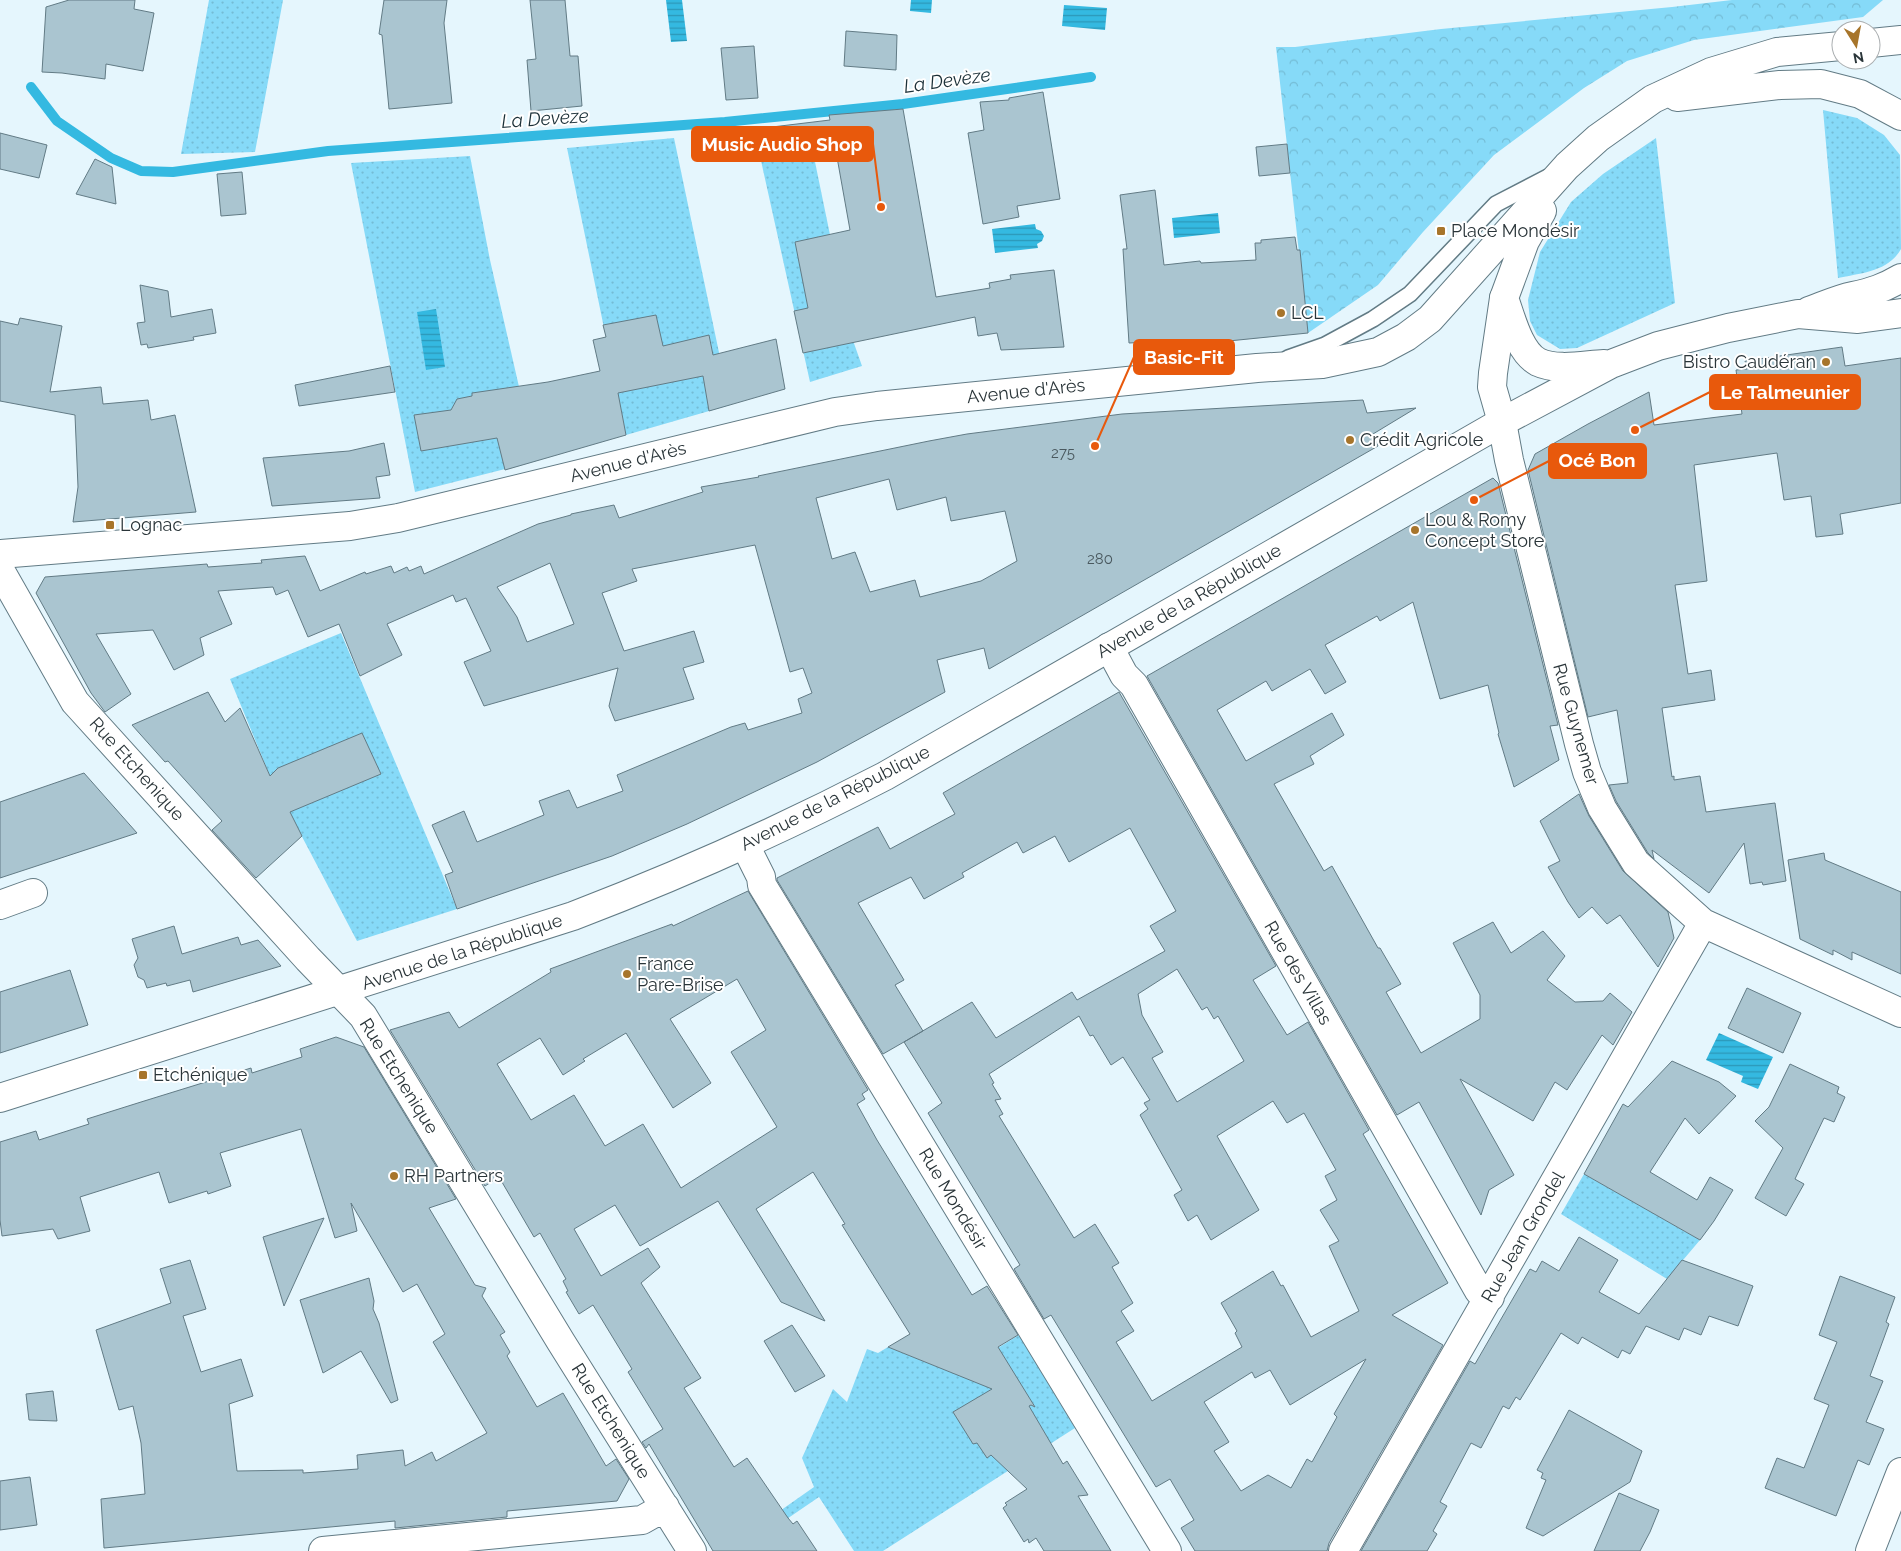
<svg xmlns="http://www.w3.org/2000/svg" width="1901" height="1551" viewBox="0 0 1901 1551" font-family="Raleway,sans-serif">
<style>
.grass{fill:url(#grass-dots)}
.forest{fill:url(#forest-crowns)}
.water{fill:url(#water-rules)}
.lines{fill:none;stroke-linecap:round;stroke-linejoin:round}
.stream{stroke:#34b9e1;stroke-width:10}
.building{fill:#aac5d0;stroke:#627b85;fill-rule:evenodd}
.service-casing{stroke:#627b85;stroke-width:18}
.minor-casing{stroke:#627b85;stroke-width:30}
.secondary-casing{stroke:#627b85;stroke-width:30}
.service{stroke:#fff;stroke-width:15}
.minor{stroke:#fff;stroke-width:28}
.secondary{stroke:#fff;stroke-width:28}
.poi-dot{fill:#a7752b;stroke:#fff;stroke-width:2}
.labels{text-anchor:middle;stroke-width:4;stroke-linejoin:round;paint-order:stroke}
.number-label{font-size:15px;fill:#4a595f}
.poi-label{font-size:18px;fill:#2a3539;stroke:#fff;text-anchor:start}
.street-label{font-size:18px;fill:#2a3539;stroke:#fff}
.water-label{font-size:19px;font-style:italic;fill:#1b3038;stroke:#fff}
.leader{fill:none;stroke:#e8590c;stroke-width:2}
.callout-dot{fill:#e8590c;stroke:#fff;stroke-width:2}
.callout{fill:#e8590c;stroke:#e8590c;stroke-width:2}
.callout-label{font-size:19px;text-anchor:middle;font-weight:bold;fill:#fff}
</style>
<defs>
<pattern id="grass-dots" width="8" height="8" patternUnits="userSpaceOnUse" patternTransform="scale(1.25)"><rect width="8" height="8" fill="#86daf8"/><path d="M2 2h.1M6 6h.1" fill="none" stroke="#74bcd5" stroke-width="1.8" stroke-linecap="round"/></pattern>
<pattern id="forest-crowns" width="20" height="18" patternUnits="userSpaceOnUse" patternTransform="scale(1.25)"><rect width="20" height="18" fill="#86daf8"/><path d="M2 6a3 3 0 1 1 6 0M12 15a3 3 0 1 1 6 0" fill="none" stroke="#74bcd5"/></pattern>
<pattern id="water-rules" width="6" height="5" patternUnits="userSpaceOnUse" patternTransform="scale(1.25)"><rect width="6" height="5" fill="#34b9e1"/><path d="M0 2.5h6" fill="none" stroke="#2c97b7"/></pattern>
</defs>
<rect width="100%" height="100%" fill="#e5f6fd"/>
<path class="grass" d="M 209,0 L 283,0 L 255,152 L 181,154 Z
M 1823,110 L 1857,118 L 1884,135 L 1900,155 L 1901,249 C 1888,272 1861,273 1838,278 Z
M 807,123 L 850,332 L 862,366 L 810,382 L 754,129 Z
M 674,138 L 730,405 L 626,435 L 567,148 Z
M 1656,138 L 1675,303 L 1577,348 L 1560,349 L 1537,335 L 1530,321 L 1528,300 L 1540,252 L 1571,202 L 1603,174 Z
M 470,156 L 490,260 L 536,461 L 415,492 L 351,163 Z
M 341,633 L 457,909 L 357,941 L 270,776 L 230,679 Z
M 1584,1174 L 1700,1240 L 1667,1279 L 1561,1214 Z
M 1019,1335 L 1075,1428 L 883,1551 L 854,1551 L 819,1497 L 740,1551 L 723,1551 L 814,1487 L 802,1458 L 833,1389 L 847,1402 L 867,1349 L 878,1353 L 888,1347 L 956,1374 Z"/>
<path class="forest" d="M 1732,0 L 1883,0 L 1863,17 L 1694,40 L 1627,61 L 1584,88 L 1494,155 L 1423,232 L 1378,285 L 1308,333 L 1276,47 L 1295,47 L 1441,29 L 1672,7 Z"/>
<path class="water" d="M 666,0 L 682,0 L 687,41 L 671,42 Z
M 911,0 L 932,0 L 931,13 L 910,11 Z
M 1064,5 L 1107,8 L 1105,30 L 1062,26 Z
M 1218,213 L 1220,233 L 1174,238 L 1172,218 Z
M 1035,224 L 1036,229 L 1041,231 L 1044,236 L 1042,241 L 1037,244 L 1038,248 L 995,253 L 992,229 Z
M 436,309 L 445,367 L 426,370 L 417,312 Z
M 1719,1033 L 1773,1057 L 1758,1089 L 1741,1082 L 1743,1076 L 1706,1060 Z"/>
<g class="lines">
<path class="stream" d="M 31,87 L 57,121 L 111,158 L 141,171 L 173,172 L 328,151 L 725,122 L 903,104 L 1091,77"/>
</g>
<path class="building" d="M 69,0 L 135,0 L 134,9 L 154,13 L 143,71 L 106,64 L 105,79 L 62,73 L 42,72 L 46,7 Z
M 384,0 L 447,0 L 444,23 L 452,103 L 389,109 L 382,35 L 379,34 Z
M 530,0 L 565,0 L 570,56 L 578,56 L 582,106 L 531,111 L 527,60 L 536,59 Z
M 846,31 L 897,35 L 896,70 L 844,66 Z
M 754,46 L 758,98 L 726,100 L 721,48 Z
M 1043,92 L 1060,199 L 1017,206 L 1019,217 L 983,224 L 968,133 L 984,130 L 980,102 L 1009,100 L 1009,98 Z
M 903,109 L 936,297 L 990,288 L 989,283 L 1011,279 L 1010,275 L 1054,270 L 1064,347 L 1001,350 L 997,333 L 978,336 L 975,317 L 803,353 L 794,311 L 808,308 L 795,242 L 850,230 L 835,146 L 778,158 L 772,127 L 830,120 L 829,115 Z
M 0,133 L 47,145 L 39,178 L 0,169 Z
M 1287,144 L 1290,173 L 1259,176 L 1256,147 Z
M 95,159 L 112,167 L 116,204 L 76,194 Z
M 242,172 L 246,214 L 221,216 L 217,174 Z
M 1155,190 L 1164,265 L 1200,261 L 1201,263 L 1256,260 L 1255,243 L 1261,243 L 1261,240 L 1295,237 L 1297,250 L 1300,250 L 1308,333 L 1169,347 L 1169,341 L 1129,343 L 1123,249 L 1127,249 L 1120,195 Z
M 140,285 L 168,291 L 171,317 L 212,309 L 216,333 L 193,337 L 194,340 L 148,348 L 147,344 L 141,345 L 137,323 L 145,322 Z
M 656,315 L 663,346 L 709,335 L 713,355 L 776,339 L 785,389 L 709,411 L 703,376 L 618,393 L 626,435 L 505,470 L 497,438 L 421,451 L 414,415 L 451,410 L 457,399 L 472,396 L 472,393 L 548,382 L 600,371 L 593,340 L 606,337 L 603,325 Z
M 20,318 L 62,326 L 50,392 L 101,387 L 103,404 L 148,400 L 151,420 L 175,415 L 196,512 L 73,522 L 78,487 L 75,415 L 0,401 L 0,321 L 18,325 Z
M 1842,347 L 1845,366 L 1901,358 L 1901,503 L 1840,514 L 1843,534 L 1816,537 L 1811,496 L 1784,500 L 1777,453 L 1694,465 L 1707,581 L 1675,585 L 1688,674 L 1711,670 L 1715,700 L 1662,708 L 1672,777 L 1674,776 L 1674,780 L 1700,776 L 1706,812 L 1775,803 L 1786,881 L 1763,885 L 1762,882 L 1750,884 L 1744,843 L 1709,893 L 1652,850 L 1654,859 L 1648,853 L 1616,801 L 1609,785 L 1628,783 L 1617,710 L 1588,717 L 1528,470 L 1535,454 L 1588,424 L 1649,392 L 1654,425 L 1742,414 L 1736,370 L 1747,369 L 1745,361 Z
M 390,366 L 395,392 L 299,406 L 295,385 Z
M 1363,400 L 1367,413 L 1416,408 L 1373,434 L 1378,446 L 989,669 L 984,648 L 937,660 L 945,692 L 817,762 L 687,824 L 612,856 L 457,909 L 445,875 L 453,872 L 432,825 L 464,811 L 477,842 L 544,815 L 539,801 L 569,790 L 577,808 L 623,791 L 617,775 L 731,727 L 745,723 L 748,730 L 802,713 L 798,699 L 812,693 L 803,668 L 790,672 L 755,545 L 632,569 L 637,581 L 602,593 L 624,651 L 694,631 L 704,662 L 683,668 L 694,699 L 615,721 L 609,706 L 618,668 L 484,706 L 464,662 L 491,651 L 466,598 L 456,602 L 453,595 L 387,624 L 402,655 L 360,676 L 339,624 L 308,637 L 288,590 L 276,595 L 273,587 L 218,591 L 232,624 L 200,638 L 204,655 L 174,670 L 153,630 L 96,634 L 131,694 L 105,712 L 91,693 L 36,593 L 45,577 L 207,564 L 208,567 L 262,563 L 261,560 L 305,556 L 320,591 L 365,572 L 366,574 L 391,566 L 394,573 L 407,567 L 409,571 L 421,566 L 424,574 L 538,524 L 571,515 L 571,514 L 614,505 L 619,518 L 703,492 L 701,487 L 759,477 L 758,476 L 929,441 L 967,434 L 1122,414 ZM 889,479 L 897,510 L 946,497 L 951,521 L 1005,511 L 1017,561 L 981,581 L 920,597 L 915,580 L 870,592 L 855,552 L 832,559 L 816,498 ZM 550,563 L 574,624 L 527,642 L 517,617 L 497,587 Z
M 384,443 L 390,475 L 376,477 L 380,498 L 272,506 L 263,458 L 349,451 Z
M 1493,478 L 1498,483 L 1558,725 L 1550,726 L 1559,760 L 1514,787 L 1498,734 L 1499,733 L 1488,685 L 1440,699 L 1413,602 L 1380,621 L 1377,616 L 1325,645 L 1346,682 L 1325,694 L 1310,669 L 1272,691 L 1266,681 L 1217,710 L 1246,761 L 1332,713 L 1344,735 L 1310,756 L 1314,764 L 1274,784 L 1324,871 L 1332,866 L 1378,948 L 1380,948 L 1401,984 L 1386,992 L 1421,1053 L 1480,1019 L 1480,995 L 1453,943 L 1493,922 L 1511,953 L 1543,931 L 1565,956 L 1547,980 L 1575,1002 L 1603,1001 L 1610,993 L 1632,1012 L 1613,1045 L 1602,1035 L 1567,1090 L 1555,1082 L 1533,1121 L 1460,1079 L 1514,1175 L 1489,1190 L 1481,1215 L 1419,1102 L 1397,1115 L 1147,676 Z
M 208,692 L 225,722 L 240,708 L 270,776 L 278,768 L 362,733 L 381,774 L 290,812 L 302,836 L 256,878 L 212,830 L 222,821 L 168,761 L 165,762 L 132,725 Z
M 1119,692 L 1276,966 L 1253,980 L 1287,1035 L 1308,1022 L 1369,1130 L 1363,1134 L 1448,1283 L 1392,1315 L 1443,1345 L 1329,1543 L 1327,1551 L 1195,1551 L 1181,1528 L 1194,1520 L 1170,1479 L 1156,1487 L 1051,1315 L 1044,1319 L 1014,1269 L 1020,1265 L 928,1113 L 942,1103 L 904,1042 L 972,1002 L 996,1038 L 1072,992 L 1077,1000 L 1165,951 L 1150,926 L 1176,911 L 1130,828 L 1069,862 L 1055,836 L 1023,853 L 1017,842 L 962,873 L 964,877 L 924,899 L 911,877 L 858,903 L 904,980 L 895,985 L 923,1031 L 883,1054 L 777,880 L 777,878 L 878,827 L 890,849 L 955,814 L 943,793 ZM 1177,969 L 1202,1010 L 1207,1007 L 1214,1019 L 1218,1016 L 1244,1061 L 1177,1102 L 1152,1058 L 1163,1052 L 1142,1015 L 1138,994 ZM 1079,1016 L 1090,1036 L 1093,1035 L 1111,1065 L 1123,1057 L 1150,1100 L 1144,1103 L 1148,1109 L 1140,1115 L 1182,1190 L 1174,1195 L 1188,1221 L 1197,1215 L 1211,1240 L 1259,1210 L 1217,1136 L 1273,1101 L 1287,1123 L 1304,1113 L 1336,1170 L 1325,1176 L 1337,1200 L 1320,1210 L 1339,1241 L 1329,1246 L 1359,1311 L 1311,1337 L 1283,1285 L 1281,1286 L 1273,1271 L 1221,1303 L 1237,1331 L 1235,1333 L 1242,1347 L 1152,1401 L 1116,1342 L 1134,1331 L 1121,1311 L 1133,1303 L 1112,1267 L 1119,1263 L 1095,1224 L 1074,1238 L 999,1116 L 1003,1114 L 995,1100 L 1001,1099 L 992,1084 L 994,1083 L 989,1074 ZM 1366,1359 L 1334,1414 L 1337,1417 L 1312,1462 L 1307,1459 L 1291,1488 L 1268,1475 L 1241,1491 L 1214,1451 L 1229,1442 L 1204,1402 L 1252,1372 L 1255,1378 L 1270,1370 L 1290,1405 Z
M 84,773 L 137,833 L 0,878 L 0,802 Z
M 1579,794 L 1589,816 L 1623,871 L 1668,912 L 1674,938 L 1658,967 L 1620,915 L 1607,924 L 1592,907 L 1579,918 L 1568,902 L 1548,867 L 1560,861 L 1540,821 Z
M 1824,853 L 1825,860 L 1901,892 L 1901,974 L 1852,952 L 1852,960 L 1833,950 L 1833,955 L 1800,939 L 1788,860 Z
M 748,891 L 868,1090 L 862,1094 L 865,1099 L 857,1104 L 877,1140 L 972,1295 L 987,1286 L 1018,1335 L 998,1347 L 1035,1407 L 1031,1405 L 1029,1406 L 1063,1464 L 1067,1461 L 1088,1495 L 1078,1496 L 1111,1551 L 1044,1551 L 1036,1538 L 1029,1543 L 1028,1539 L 1024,1542 L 1003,1508 L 1007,1505 L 1005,1503 L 1027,1489 L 991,1455 L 987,1458 L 977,1443 L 973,1444 L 953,1412 L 992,1389 L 888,1347 L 910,1334 L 842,1225 L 845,1224 L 813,1172 L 756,1209 L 825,1321 L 781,1302 L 718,1201 L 640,1246 L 615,1205 L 574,1229 L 601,1276 L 648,1248 L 660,1267 L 641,1283 L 701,1378 L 684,1388 L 734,1467 L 747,1458 L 788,1518 L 793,1524 L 797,1521 L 817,1551 L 713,1551 L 649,1444 L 646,1448 L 642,1442 L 663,1429 L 628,1372 L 632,1369 L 593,1305 L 579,1314 L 566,1292 L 568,1291 L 563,1281 L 566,1279 L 540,1233 L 534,1237 L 499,1177 L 485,1186 L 390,1030 L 449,1012 L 459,1028 L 551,972 L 550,969 L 672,924 L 673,926 ZM 737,979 L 766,1030 L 731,1052 L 777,1127 L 681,1188 L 643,1124 L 605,1146 L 574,1095 L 531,1120 L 497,1064 L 540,1038 L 563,1075 L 585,1061 L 583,1059 L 626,1033 L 673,1108 L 711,1083 L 670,1019 Z
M 174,926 L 182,954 L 238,937 L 241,945 L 258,940 L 281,966 L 193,992 L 190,980 L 167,986 L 166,983 L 147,988 L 144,980 L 138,977 L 134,965 L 138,958 L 132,939 Z
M 70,970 L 88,1025 L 0,1053 L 0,992 Z
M 1747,988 L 1801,1013 L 1783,1053 L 1728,1028 Z
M 336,1037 L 364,1047 L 456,1199 L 429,1208 L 475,1285 L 486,1288 L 482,1296 L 505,1332 L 500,1335 L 510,1352 L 507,1356 L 537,1407 L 563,1393 L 606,1466 L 616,1459 L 629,1479 L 617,1501 L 507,1511 L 507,1517 L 395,1528 L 395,1521 L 104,1548 L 101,1499 L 145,1494 L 141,1443 L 133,1406 L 119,1410 L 96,1330 L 171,1303 L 160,1269 L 190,1260 L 206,1309 L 183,1316 L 201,1372 L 241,1359 L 253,1396 L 229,1404 L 237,1471 L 303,1470 L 303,1473 L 358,1469 L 357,1455 L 403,1450 L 405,1466 L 432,1452 L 436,1461 L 487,1433 L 433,1342 L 445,1334 L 417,1284 L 403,1292 L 351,1203 L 357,1231 L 335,1238 L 301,1129 L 220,1153 L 231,1186 L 208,1194 L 207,1191 L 169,1203 L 159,1172 L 80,1197 L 90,1231 L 58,1239 L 53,1229 L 2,1236 L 0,1220 L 0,1142 L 36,1131 L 39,1140 L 89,1124 L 87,1119 L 141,1102 L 251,1068 L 252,1073 L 302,1057 L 300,1049 Z
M 1672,1061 L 1719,1082 L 1736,1096 L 1699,1134 L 1685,1118 L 1650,1172 L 1697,1200 L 1710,1177 L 1733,1190 L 1714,1221 L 1700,1240 L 1584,1174 L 1623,1104 L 1628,1107 Z
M 1790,1064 L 1839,1087 L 1837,1093 L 1845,1097 L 1834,1122 L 1824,1118 L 1795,1179 L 1804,1184 L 1786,1216 L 1755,1198 L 1783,1148 L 1755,1121 L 1769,1107 Z
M 324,1218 L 284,1306 L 263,1237 Z
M 1579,1237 L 1618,1260 L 1599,1292 L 1639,1314 L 1682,1260 L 1753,1286 L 1738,1326 L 1709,1316 L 1701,1335 L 1684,1328 L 1679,1340 L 1646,1326 L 1630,1354 L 1622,1350 L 1618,1358 L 1582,1337 L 1578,1344 L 1561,1333 L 1520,1400 L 1516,1397 L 1509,1409 L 1503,1406 L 1481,1448 L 1471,1443 L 1440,1502 L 1447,1506 L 1433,1531 L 1437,1534 L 1427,1551 L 1361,1551 L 1470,1361 L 1475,1364 L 1530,1269 L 1536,1272 L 1542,1261 L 1559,1271 Z
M 1840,1276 L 1895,1297 L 1886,1322 L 1889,1324 L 1870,1376 L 1883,1381 L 1866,1422 L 1884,1429 L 1869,1465 L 1858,1460 L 1836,1516 L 1765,1488 L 1777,1458 L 1804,1468 L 1829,1405 L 1814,1399 L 1837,1342 L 1819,1335 Z
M 369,1278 L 374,1301 L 373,1309 L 379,1323 L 398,1400 L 391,1403 L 361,1351 L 323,1373 L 300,1300 Z
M 792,1325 L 825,1376 L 795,1392 L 764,1341 Z
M 53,1391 L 57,1421 L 29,1420 L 26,1394 Z
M 1569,1410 L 1642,1451 L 1630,1482 L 1543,1536 L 1526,1528 L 1546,1480 L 1541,1478 L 1543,1473 L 1537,1470 Z
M 30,1477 L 37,1525 L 0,1530 L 0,1481 Z
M 1619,1493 L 1659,1510 L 1650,1532 L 1640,1551 L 1594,1551 Z"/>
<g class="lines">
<g class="service-casing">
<path id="service" d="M 1288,358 L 1325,345 L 1373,319 L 1410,294 L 1496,204 L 1548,177"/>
</g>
<g class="minor-casing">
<path id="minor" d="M 1504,298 L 1493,373 L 1492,387 L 1502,422 L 1509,460 L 1579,744 L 1587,772 L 1602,808 L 1636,863 L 1703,923 L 1901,1013
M 0,570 L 75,702 L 308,959 L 363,1016 L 561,1342 L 692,1551
M 1109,647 L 1124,675 L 1134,685 L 1479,1291 L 1490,1297
M 745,845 L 761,877 L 762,885 L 1167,1551
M 0,905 L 33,893
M 323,1551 L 642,1520 L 665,1507
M 1343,1551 L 1703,923
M 1870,1551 L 1901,1472"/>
</g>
<g class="secondary-casing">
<path id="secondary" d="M 1871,43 L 1901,40
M 1677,97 L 1780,85 L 1821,84 L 1860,94 L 1901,116
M 1542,211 L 1525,241 L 1504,298 C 1511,317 1519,352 1538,362 C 1557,371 1584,365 1604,364
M 1809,311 C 1823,306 1838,299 1853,296 C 1872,292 1884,288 1901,278
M 0,554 L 350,526 L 398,518 L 835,412 L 877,406 L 1257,368 L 1322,364 L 1378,352 L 1406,337 L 1430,319 L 1567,166 L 1598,138 L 1653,99 L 1711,72 L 1777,52 L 1841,46
M 0,1098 L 573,916 C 680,875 783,829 885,776 L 1502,422 L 1611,364 L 1658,346 L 1728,328 L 1798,314 L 1858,319 L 1901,313"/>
</g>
<use href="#service" class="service"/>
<use href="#minor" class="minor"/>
<use href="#secondary" class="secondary"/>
</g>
<g class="poi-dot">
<rect x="1436" y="226" width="10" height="10" rx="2.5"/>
<circle cx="1281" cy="313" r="5"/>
<circle cx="1826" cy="362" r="5"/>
<circle cx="1350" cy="440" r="5"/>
<rect x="105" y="520" width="10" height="10" rx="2.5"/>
<circle cx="1415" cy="530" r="5"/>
<circle cx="627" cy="974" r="5"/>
<rect x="138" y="1070" width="10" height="10" rx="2.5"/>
<circle cx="394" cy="1176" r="5"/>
</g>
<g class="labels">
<g class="number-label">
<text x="1063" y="458">275</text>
<text x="1100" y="564">280</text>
</g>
<g class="poi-label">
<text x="1451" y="237">Place Mondésir</text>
<text x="1291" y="319">LCL</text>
<text x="1816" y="368" text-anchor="end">Bistro Caudéran</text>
<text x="1360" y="446">Crédit Agricole</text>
<text x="1425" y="526">Lou &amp; Romy<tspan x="1425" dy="21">Concept Store</tspan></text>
<text x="120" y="531">Lognac</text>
<text x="637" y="970">France<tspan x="637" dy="21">Pare-Brise</tspan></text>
<text x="153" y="1081">Etchénique</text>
<text x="404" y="1182">RH Partners</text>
</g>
<g class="street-label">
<text transform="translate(1026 391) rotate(-6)" y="6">Avenue d'Arès</text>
<text transform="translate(628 462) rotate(-14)" y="6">Avenue d'Arès</text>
<text transform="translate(1189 601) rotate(-30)" y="6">Avenue de la République</text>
<text transform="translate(1576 724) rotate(74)" y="6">Rue Guynemer</text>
<text transform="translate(137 769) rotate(48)" y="6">Rue Etchenique</text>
<text transform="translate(835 798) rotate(-27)" y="6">Avenue de la République</text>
<text transform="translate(462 952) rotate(-18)" y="6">Avenue de la République</text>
<text transform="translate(1298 973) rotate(60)" y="6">Rue des Villas</text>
<text transform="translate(399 1076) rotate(58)" y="6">Rue Etchenique</text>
<text transform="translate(953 1199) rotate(59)" y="6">Rue Mondésir</text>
<text transform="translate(1523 1237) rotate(-60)" y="6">Rue Jean Grondel</text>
<text transform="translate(611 1421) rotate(58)" y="6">Rue Etchenique</text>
</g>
<g class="water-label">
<text transform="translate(947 80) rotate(-8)" y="7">La Devèze</text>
<text transform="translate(545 118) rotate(-4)" y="7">La Devèze</text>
</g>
</g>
<path class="leader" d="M881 207L873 144M1095 446L1134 357M1635 430L1710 392M1474 500L1549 461"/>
<g class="callout-dot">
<circle cx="881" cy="207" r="5"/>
<circle cx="1095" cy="446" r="5"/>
<circle cx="1635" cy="430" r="5"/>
<circle cx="1474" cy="500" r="5"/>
</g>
<g class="callout">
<rect x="692" y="127" width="181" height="34" rx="5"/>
<rect x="1134" y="340" width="100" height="34" rx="5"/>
<rect x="1710" y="375" width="150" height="34" rx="5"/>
<rect x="1549" y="444" width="97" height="34" rx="5"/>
</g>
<g class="callout-label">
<text x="782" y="151">Music Audio Shop</text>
<text x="1184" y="364">Basic-Fit</text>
<text x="1785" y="399">Le Talmeunier</text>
<text x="1597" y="467">Océ Bon</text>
</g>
<g transform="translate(1856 45) rotate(169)"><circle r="24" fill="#ffffff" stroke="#aaaeb0"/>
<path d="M0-4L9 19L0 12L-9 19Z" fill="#a7752b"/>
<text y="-8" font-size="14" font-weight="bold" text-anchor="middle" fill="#2a3539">N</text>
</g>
</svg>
